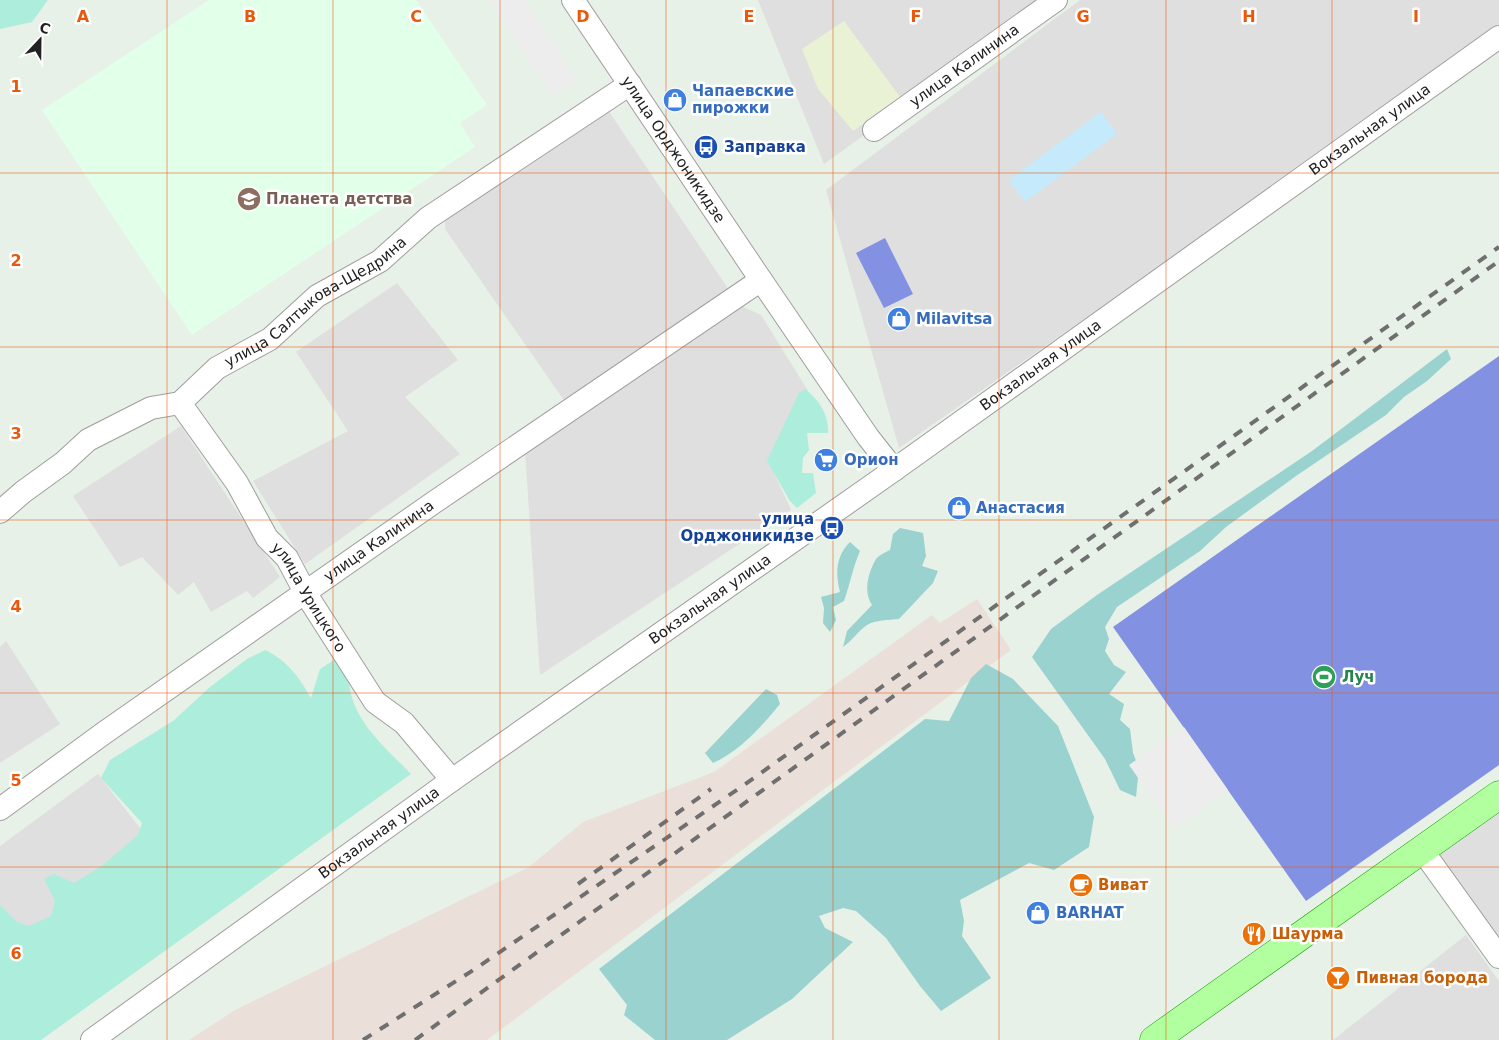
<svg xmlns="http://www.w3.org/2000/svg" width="1499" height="1040" viewBox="0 0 1499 1040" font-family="'DejaVu Sans',sans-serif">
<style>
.residential{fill:#dedfde}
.commercial{fill:#eaf2d6}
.industrial{fill:#ebe0d9}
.education{fill:#e2ffe9}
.grass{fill:#aceddc}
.forest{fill:#9ad2cf}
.park{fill:#c4eafc}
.pitch{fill:#8391e3}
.parking{fill:#ededed}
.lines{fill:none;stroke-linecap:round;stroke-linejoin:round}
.minor-casing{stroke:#9e9e9e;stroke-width:24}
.major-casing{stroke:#0f9d00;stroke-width:29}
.minor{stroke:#fff;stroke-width:22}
.major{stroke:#b1ff9e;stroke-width:28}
.rail{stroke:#6f6f6f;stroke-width:4;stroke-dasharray:10 10;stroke-linecap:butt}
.grid{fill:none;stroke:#e8590c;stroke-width:1;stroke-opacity:0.55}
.labels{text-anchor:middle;stroke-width:5;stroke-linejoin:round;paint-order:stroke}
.street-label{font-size:15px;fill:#212121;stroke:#fff}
.shop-label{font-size:15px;font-weight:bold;fill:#366cbe;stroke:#fff;text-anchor:start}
.transit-label{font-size:15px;font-weight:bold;fill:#164399;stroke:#fff;text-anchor:start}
.education-label{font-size:15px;font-weight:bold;fill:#785e54;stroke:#fff;text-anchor:start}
.leisure-label{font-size:15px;font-weight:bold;fill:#27864d;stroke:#fff;text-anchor:start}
.food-label{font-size:15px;font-weight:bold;fill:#c56008;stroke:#fff;text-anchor:start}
.grid-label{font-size:16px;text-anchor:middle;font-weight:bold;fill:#e8590c;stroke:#fff;stroke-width:5;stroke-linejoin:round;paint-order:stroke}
</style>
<rect width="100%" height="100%" fill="#e8f1e7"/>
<path class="residential" d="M 758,0 L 1051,0 L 824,164 Z
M 1080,0 L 1499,0 L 1499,24 L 1302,167 L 899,448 L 826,190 Z
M 608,110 L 729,290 L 575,398 L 563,399 L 445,229 L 445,218 Z
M 397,283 L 458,360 L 405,397 L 460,454 L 305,564 L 253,481 L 348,431 L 296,352 Z
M 741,306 L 761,315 L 810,394 L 769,462 L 791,510 L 540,675 L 525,451 Z
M 181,426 L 280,577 L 253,598 L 247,591 L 211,612 L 194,582 L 178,595 L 142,557 L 120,567 L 73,496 Z
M 6,641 L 60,724 L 0,763 L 0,647 Z
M 98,774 L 150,841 L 19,942 L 0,915 L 0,846 Z
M 1499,804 L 1499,945 L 1430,853 Z
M 1466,935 L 1499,981 L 1499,1040 L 1333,1040 Z"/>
<path class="commercial" d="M 844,21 L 901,98 L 853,131 L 818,89 L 802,49 Z"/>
<path class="industrial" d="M 977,599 L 1011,650 L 487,1040 L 189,1040 L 235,1010 L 529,867 L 583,822 L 714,772 L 932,615 L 940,623 Z"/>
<path class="education" d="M 209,0 L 416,0 L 487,105 L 460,123 L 475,147 L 192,335 L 42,110 Z"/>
<path class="grass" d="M 0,0 L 48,0 L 32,22 L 0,29 Z
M 805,389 C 819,400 829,414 828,433 L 807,433 L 809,450 L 803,458 L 802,473 L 813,473 L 816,493 L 797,508 L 790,501 L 767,461 L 799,393 Z
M 265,650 C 288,661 298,676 311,698 L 320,669 L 334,660 L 349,676 C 348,717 384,746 411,774 L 41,1040 L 0,1040 L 0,905 L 17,922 L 29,926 L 51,916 L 55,901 L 44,879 L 54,874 L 74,883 L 102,866 L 138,835 L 142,823 L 101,778 L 110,760 L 173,721 L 210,687 L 247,659 Z"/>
<path class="forest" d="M 1447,349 L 1451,359 L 1427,381 L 1404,397 L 1386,415 L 1296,476 L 1226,527 L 1200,551 L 1117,607 L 1105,627 L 1109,639 L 1105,651 L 1114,665 L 1126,672 L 1109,694 L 1124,704 L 1120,720 L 1130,729 L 1133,753 L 1139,768 L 1136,797 L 1120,790 L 1105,759 L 1032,657 L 1051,629 L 1097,595 L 1312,451 Z
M 900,528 L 923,533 L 926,556 L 922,566 L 938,571 L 933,583 L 899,619 C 888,620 876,620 867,625 C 859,630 852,641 843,647 L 847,631 L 872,605 C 863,592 868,573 876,559 C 879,555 886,552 890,550 L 893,534 Z
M 850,542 L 860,551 C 853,567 850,584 844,601 L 833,607 L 836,620 L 830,632 L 823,623 L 824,608 L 821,597 L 840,592 C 835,573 836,556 850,542 Z
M 986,664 L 1013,679 L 1058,726 L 1094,817 L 1089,847 L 1054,870 L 1029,863 L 960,900 L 964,921 L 962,936 L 991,978 L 941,1011 L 920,986 L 886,938 L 856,911 L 843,908 L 819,916 L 825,928 L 853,942 L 792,999 L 727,1040 L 655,1040 L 624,1015 L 627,1005 L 599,969 L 925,719 L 949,721 L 971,678 Z
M 766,689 L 777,695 L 780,704 C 762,726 740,751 713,763 L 705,753 Z"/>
<path class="park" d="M 1101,112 L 1117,134 L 1025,202 L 1009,180 Z"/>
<path class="pitch" d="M 885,238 L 913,294 L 884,308 L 856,253 Z
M 1499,356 L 1499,765 L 1306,901 L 1113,627 Z"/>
<path class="parking" d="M 490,0 L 524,0 L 576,80 L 552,95 Z
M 1184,727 L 1228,790 L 1174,829 L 1129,765 Z"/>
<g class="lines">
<g class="minor-casing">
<g id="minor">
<path id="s1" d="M 573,0 L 761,280 L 868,437 L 894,470"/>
<path id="s2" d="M 874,130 L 1056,0"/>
<path id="s3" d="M 180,403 L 237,483 L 267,538 L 287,558 L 306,594 L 375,702 L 404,723 L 452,780"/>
<path id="s4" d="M 0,512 L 23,492 L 63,463 L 88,440 L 151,408 L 180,403 L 217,368 L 270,339 L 317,296 L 380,261 L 428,218 L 630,84"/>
<path id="s5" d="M 0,809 L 104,733 L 433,503 L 761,280"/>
<path d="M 1422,850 L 1499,957"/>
<path id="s6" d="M 92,1040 L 452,780 L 894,470 L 1499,37"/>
</g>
</g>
<g class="major-casing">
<path id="major" d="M 1154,1040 L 1499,795"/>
</g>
<use href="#minor" class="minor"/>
<use href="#major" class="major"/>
<path class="rail" d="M 578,884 L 711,789
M 363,1040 L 475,969 L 744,785 L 1499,247
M 415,1040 L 1499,261"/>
</g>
<path class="grid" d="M 167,0 L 167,1040M 333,0 L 333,1040M 500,0 L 500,1040M 666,0 L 666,1040M 833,0 L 833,1040M 999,0 L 999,1040M 1166,0 L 1166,1040M 1332,0 L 1332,1040M 0,173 L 1499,173M 0,347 L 1499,347M 0,520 L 1499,520M 0,693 L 1499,693M 0,867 L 1499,867"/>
<defs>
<g id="shop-disc" transform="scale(1.25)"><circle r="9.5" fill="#3f7fe0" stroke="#fff"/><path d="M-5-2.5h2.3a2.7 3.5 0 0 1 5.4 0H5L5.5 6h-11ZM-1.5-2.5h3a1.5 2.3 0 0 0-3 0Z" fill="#fff"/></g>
<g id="bus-disc" transform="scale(1.25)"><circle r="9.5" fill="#1a4fb4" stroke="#fff"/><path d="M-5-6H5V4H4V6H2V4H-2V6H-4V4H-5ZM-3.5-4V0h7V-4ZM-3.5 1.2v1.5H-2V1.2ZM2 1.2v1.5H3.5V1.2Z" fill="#fff"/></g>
<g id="school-disc" transform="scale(1.25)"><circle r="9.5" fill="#8d6e63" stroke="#fff"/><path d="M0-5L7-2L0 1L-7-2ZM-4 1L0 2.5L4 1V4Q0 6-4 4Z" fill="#fff"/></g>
<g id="supermarket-disc" transform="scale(1.25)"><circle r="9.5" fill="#3f7fe0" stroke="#fff"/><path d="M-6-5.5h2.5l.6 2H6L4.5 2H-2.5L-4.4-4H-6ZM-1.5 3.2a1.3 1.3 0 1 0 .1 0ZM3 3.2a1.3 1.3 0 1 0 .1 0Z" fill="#fff"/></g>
<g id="stadium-disc" transform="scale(1.25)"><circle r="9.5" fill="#2e9e5b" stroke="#fff"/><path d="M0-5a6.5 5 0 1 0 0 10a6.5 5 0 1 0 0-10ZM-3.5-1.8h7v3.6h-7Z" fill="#fff"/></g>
<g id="cafe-disc" transform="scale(1.25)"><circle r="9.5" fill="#e8710a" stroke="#fff"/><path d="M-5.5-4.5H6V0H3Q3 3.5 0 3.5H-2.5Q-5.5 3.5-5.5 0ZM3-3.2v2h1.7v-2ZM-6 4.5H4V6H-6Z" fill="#fff"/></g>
<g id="restaurant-disc" transform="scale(1.25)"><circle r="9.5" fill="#e8710a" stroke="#fff"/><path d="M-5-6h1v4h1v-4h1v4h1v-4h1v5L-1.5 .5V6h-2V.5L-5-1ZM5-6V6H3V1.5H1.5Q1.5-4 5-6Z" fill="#fff"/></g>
<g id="bar-disc" transform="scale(1.25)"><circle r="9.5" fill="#e8710a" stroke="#fff"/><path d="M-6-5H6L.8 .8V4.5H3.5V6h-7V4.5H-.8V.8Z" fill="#fff"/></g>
</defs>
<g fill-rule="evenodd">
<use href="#shop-disc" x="675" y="100"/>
<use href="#bus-disc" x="706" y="147"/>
<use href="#school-disc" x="249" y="199"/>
<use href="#shop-disc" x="899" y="319"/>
<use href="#supermarket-disc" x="826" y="460"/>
<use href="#shop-disc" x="959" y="508"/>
<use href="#bus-disc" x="832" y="528"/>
<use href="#stadium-disc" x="1324" y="677"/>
<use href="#cafe-disc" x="1081" y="885"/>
<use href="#shop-disc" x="1038" y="913"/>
<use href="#restaurant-disc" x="1254" y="934"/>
<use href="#bar-disc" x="1338" y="978"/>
</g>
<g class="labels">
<g class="street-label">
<text dy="5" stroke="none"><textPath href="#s2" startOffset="111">улица Калинина</textPath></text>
<text dy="5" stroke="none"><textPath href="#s6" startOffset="1569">Вокзальная улица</textPath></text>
<text dy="5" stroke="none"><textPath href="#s1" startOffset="180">улица Орджоникидзе</textPath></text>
<text dy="5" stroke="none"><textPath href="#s4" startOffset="384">улица Салтыкова-Щедрина</textPath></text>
<text dy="5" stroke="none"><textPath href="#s6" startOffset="1164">Вокзальная улица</textPath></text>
<text dy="5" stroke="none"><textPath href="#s5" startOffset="464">улица Калинина</textPath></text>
<text dy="5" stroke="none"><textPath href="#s3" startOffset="234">улица Урицкого</textPath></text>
<text dy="5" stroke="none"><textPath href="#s6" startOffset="759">Вокзальная улица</textPath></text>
<text dy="5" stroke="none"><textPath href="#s6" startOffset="354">Вокзальная улица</textPath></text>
</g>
<g class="shop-label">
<text x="692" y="96">Чапаевские<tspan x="692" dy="17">пирожки</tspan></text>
<text x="916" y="324">Milavitsa</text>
<text x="844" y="465">Орион</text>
<text x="976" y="513">Анастасия</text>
<text x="1056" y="918">BARHAT</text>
</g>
<g class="transit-label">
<text x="724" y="152">Заправка</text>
<text x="814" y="524" text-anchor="end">улица<tspan x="814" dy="17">Орджоникидзе</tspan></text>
</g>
<g class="education-label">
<text x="266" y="204">Планета детства</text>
</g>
<g class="leisure-label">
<text x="1342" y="682">Луч</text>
</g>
<g class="food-label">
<text x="1098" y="890">Виват</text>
<text x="1272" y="939">Шаурма</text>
<text x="1356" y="983">Пивная борода</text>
</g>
</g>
<g class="grid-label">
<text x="83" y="22">A</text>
<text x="250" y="22">B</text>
<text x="416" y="22">C</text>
<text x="583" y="22">D</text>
<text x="749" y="22">E</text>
<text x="916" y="22">F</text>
<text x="1083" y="22">G</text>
<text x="1249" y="22">H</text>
<text x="1416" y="22">I</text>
<text x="16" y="92">1</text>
<text x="16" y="266">2</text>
<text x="16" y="439">3</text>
<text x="16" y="612">4</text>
<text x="16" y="786">5</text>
<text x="16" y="959">6</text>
</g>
<g transform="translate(40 40) rotate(22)" stroke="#ffffff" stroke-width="4" paint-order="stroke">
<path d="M0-4L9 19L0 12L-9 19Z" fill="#212121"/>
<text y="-8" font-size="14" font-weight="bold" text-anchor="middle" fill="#212121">С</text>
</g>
</svg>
